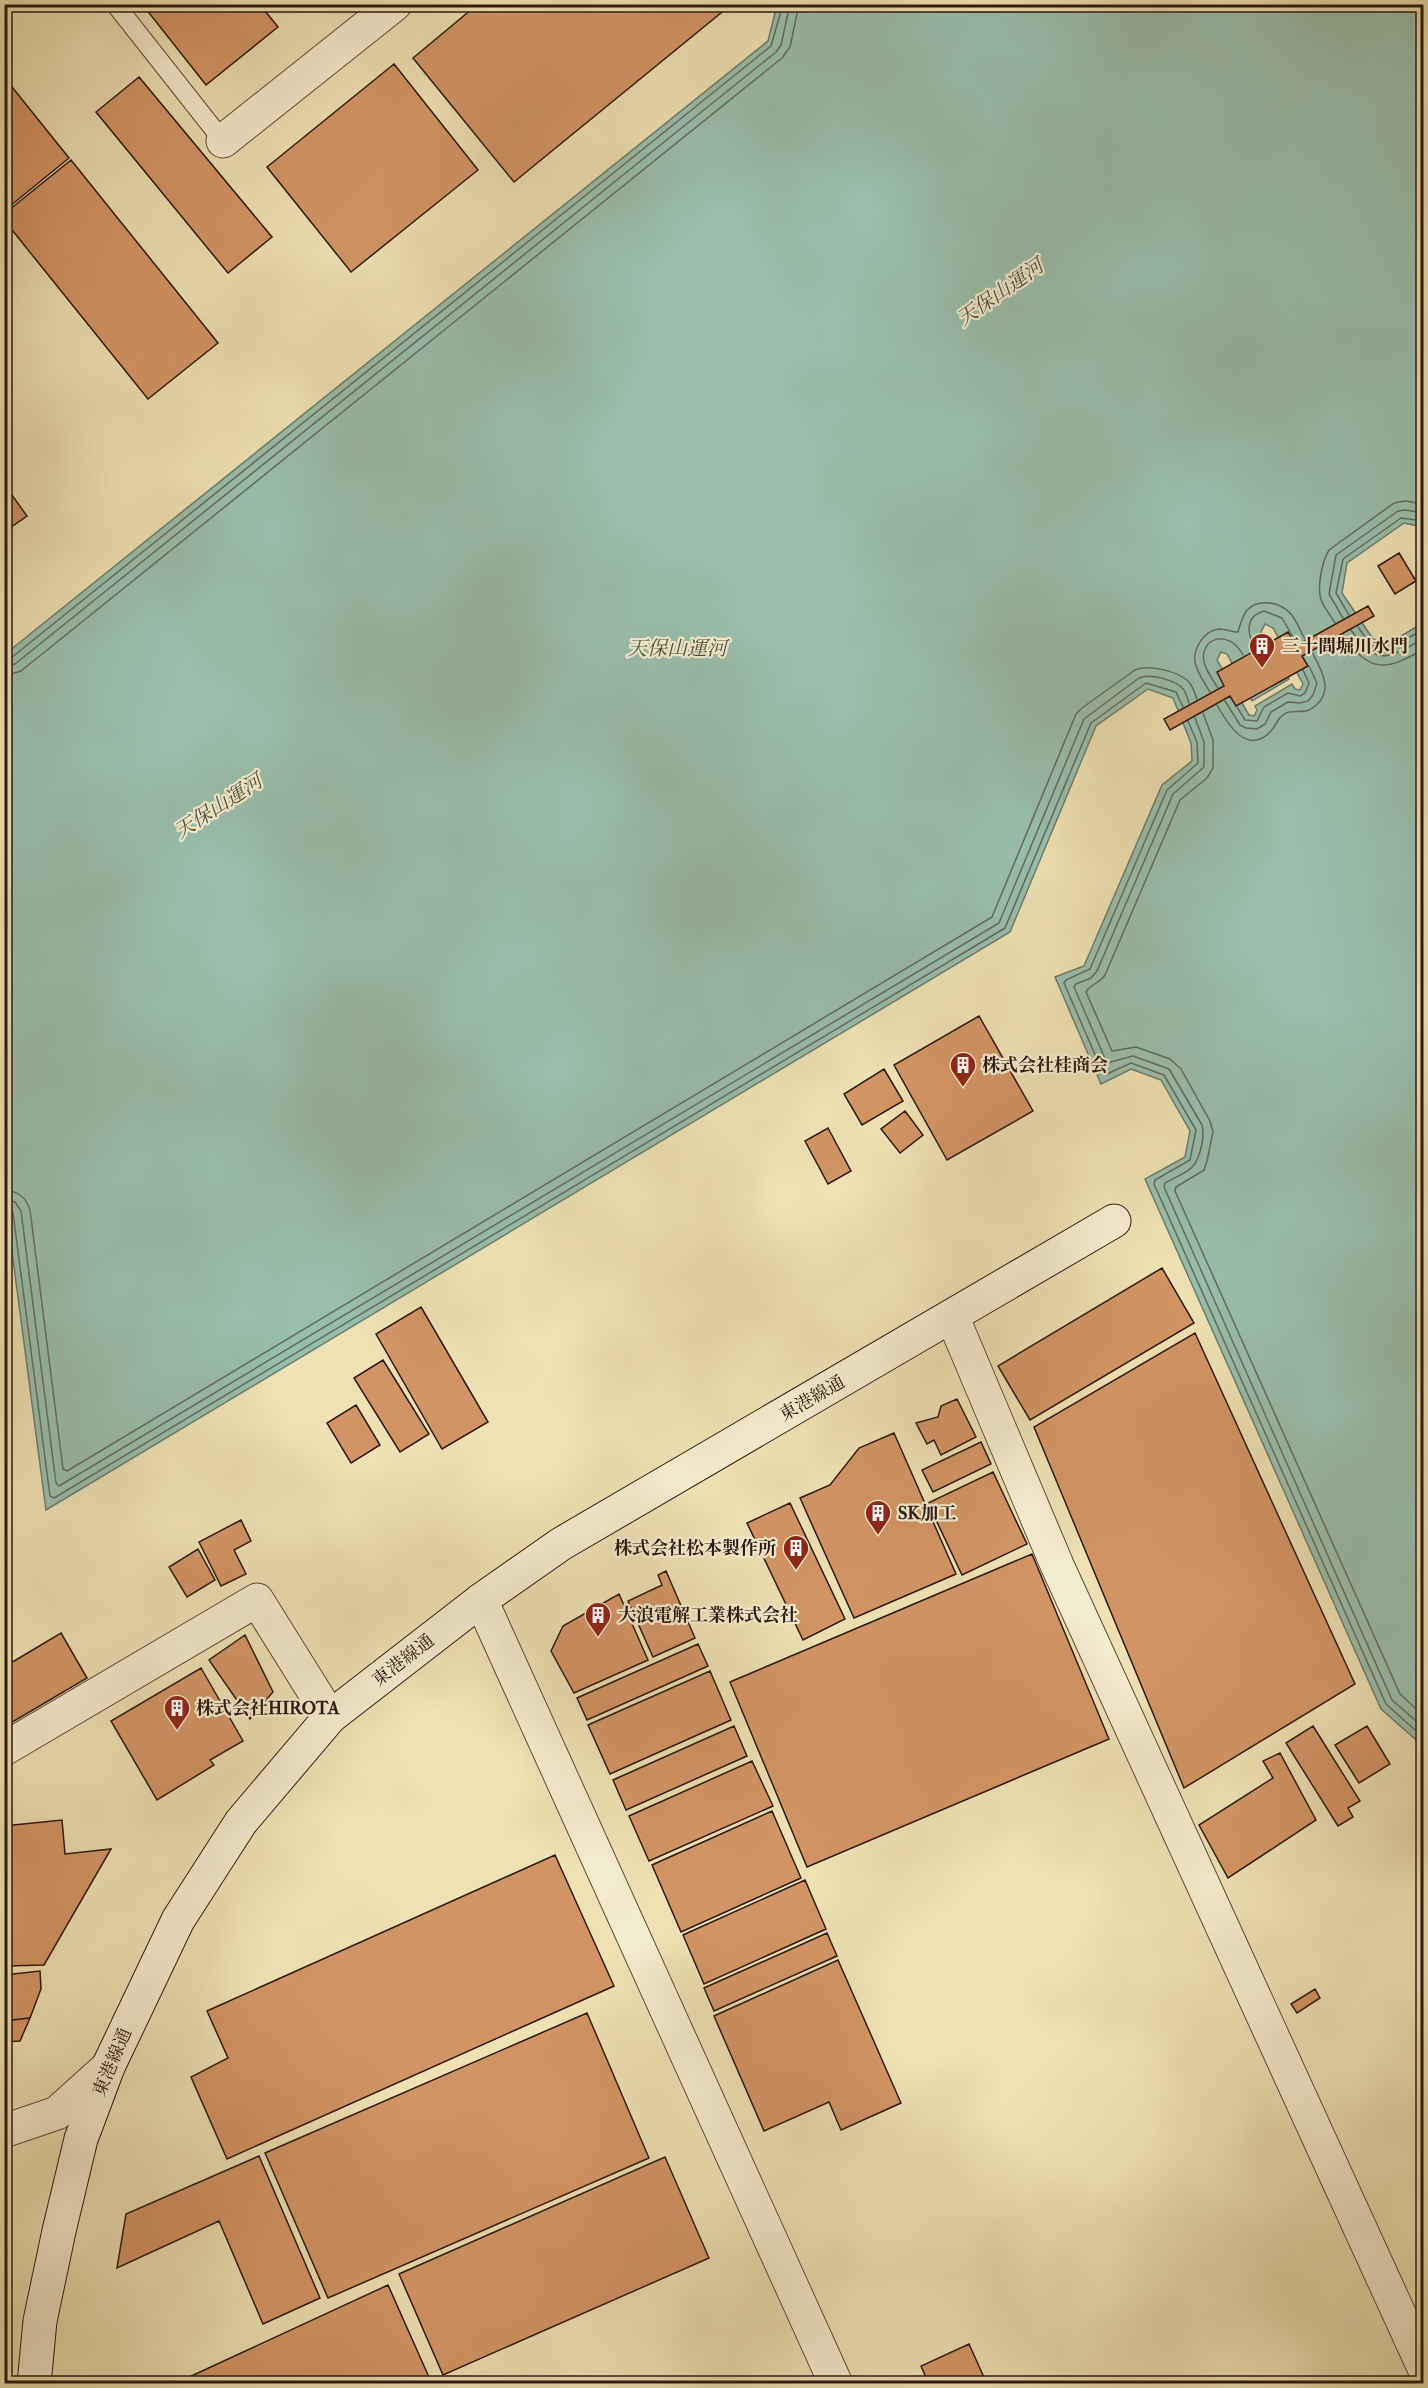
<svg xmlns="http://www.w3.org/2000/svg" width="1428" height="2388" viewBox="0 0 1428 2388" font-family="'IM FELL French Canon','Noto Serif JP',serif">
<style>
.water{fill:#99beac;stroke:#6d7c6e;stroke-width:1.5;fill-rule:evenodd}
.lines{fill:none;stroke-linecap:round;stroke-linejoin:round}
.shore{stroke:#626c5e;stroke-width:1.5}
.building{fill:#d39465;stroke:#2b1911;stroke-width:1.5}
.lane-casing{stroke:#5c4b3a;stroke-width:20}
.street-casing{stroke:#5c4b3a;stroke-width:35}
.secondary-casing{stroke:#2b1911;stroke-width:35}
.lane{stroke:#f4ecce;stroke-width:18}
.street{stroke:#f4ecce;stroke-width:33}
.secondary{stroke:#f4ecce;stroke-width:33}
.labels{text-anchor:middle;stroke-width:4.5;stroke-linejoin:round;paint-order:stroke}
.poi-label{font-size:18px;font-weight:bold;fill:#2b1911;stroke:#f4ecce;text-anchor:start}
.street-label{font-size:18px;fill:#2b1911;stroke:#f4ecce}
.water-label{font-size:20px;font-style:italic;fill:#525347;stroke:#f4ecce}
</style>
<rect width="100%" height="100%" fill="#eee1b3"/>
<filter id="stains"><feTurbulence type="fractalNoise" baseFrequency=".00333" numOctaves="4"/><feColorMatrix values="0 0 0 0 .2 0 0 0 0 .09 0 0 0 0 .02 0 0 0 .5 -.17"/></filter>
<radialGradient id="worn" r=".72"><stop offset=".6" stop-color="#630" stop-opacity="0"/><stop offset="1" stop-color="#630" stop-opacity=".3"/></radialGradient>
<path class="water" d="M 777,5 L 1423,5 L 1423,527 L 1404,523 L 1347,563 L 1342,593 L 1373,639 L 1389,643 L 1423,623 L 1423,1746 L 1381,1709 L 1145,1179 L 1185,1157 L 1190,1131 L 1161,1080 L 1131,1069 L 1101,1084 L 1055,977 L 1084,966 L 1162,785 L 1192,761 L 1191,743 L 1173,698 L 1148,689 L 1096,726 L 1010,932 L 46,1510 L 4,1191 L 4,655 L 768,41 ZM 1265,624 L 1273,628 L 1303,684 L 1300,690 L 1295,689 L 1292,684 L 1255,706 L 1257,710 L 1254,716 L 1249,715 L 1217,660 L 1221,652 L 1227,654 L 1252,701 L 1289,679 L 1261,632 Z"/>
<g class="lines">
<path class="shore" d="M 1349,615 L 1336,593 L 1343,559 L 1401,518 L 1424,521
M 1343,618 L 1329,594 L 1336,555 L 1398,511 L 1405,510 L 1424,513
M 1335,623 C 1331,616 1325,609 1322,602 C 1316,589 1322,562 1329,550 L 1394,503 L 1405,501 L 1424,504
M 1358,627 L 1370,644 L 1389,649 L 1424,629
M 1351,630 C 1376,668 1390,658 1424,638
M 1343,635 C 1370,674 1386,671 1424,649
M 1256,649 C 1247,635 1244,617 1264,611 L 1282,618 L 1297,644
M 4,659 L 11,658 L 771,46 L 783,4
M 4,667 L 15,664 L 776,52 L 781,45 L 790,4
M 4,676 L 21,671 L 782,58 L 790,47 L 799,4
M 1218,688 C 1213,680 1206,671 1204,662 C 1199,638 1229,628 1243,655
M 1210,692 C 1205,684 1199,675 1196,666 C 1191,651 1203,631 1219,629 C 1225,629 1232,632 1238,632 C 1240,625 1242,617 1247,610 C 1259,598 1280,602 1291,614 C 1297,621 1300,631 1305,639
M 1225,701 L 1240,725 L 1246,728 L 1257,729 L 1265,724 L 1271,712 L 1288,702 L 1300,703 L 1308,701 L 1313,695 L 1317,683 L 1309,666
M 1217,705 C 1227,723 1247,757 1271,731 C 1277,724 1277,718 1286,713 C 1293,710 1302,713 1309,710 C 1336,695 1323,672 1312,652
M 1237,707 L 1245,720 L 1257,721 L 1264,707 L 1288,693 L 1300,696 L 1305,693 L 1309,683 L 1303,670
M 1203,713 L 1213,740 L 1213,768 L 1207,778 L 1180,800 L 1105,975 C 1100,983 1089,985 1086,992 L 1112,1051 L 1136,1047 L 1170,1059 L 1181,1069 L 1210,1121 L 1213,1132 L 1207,1161 L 1204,1170 L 1176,1187 L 1175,1191 L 1400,1694 L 1424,1716
M 1195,718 L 1204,742 L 1204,767 L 1173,794 L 1097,971 L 1091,978 L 1076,984 L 1074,987 L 1107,1063 L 1133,1056 L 1169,1069 L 1202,1125 C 1204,1132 1203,1137 1202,1144 C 1196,1172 1188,1170 1165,1183 L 1164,1187 L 1392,1700 L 1424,1728
M 1188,721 L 1197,742 L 1198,763 L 1167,790 L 1090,969 L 1066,980 L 1064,983 L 1103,1073 L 1107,1074 L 1131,1063 L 1164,1075 L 1196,1130 L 1190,1160 L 1155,1180 L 1154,1184 L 1386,1704 L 1424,1738
M 4,1190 C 18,1191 26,1197 30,1210 L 63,1469 L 67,1471 L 992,917 L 1076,714 L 1082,708 L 1135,670 C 1148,664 1178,671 1189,682 C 1193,687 1195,693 1197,699
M 4,1199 L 15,1202 L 21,1211 L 56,1483 L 59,1486 L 999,923 L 1084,719 L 1139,678 C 1150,673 1176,680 1184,690 C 1186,694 1188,699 1189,703
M 4,1207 L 10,1208 L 13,1213 L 50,1496 L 54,1498 L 1005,928 L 1091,723 L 1146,683 L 1176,692 L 1183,707"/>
</g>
<path class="building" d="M 142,4 L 263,4 L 261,6 L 278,27 L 206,85 Z
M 478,4 L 724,4 L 722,12 L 514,182 L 413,58 Z
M 394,64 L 478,170 L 351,272 L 267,167 Z
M 4,77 L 69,158 L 4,211 Z
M 139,77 L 272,237 L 228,273 L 96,112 Z
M 71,160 L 218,343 L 148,399 L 4,220 L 4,214 Z
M 4,484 L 27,516 L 4,532 Z
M 1399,553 L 1416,581 L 1395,594 L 1378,566 Z
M 1368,606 L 1374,616 L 1302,656 L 1308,666 L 1236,706 L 1230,696 L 1170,730 L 1164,719 L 1224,686 L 1217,672 L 1288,632 L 1296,646 Z
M 979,1016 L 1033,1111 L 947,1160 L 894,1065 Z
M 884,1069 L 903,1101 L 862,1125 L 844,1094 Z
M 905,1111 L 923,1135 L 900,1153 L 881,1129 Z
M 828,1128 L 851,1171 L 828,1184 L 805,1141 Z
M 1162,1268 L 1194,1323 L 1030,1420 L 998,1366 Z
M 421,1307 L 488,1422 L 442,1449 L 376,1334 Z
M 1195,1333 L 1355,1684 L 1184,1788 L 1034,1427 Z
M 383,1360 L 429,1434 L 400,1452 L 354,1378 Z
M 957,1399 L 976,1437 L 941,1455 L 934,1440 L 927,1444 L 916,1423 L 938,1417 L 941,1406 Z
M 356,1405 L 380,1445 L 351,1463 L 327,1423 Z
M 894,1433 L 956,1574 L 854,1618 L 800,1498 L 830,1485 L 859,1448 Z
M 981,1442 L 991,1464 L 933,1492 L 922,1470 Z
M 993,1472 L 1027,1544 L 962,1575 L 928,1503 Z
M 790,1503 L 845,1619 L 803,1640 L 747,1523 Z
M 241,1520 L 251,1541 L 234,1550 L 246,1574 L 221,1586 L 199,1542 Z
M 198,1549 L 215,1580 L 187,1597 L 169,1567 Z
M 1032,1554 L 1109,1739 L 807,1867 L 730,1682 Z
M 666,1571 L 695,1638 L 653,1657 L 628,1601 L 662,1585 L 658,1575 Z
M 619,1594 L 648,1660 L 574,1693 L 551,1651 L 563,1626 Z
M 61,1633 L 87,1678 L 4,1727 L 4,1667 Z
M 245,1635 L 273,1692 L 250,1719 L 209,1660 Z
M 698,1644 L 708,1666 L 587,1720 L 577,1698 Z
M 201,1668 L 243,1741 L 210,1760 L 214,1765 L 157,1800 L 111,1721 Z
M 710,1671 L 731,1720 L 610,1774 L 588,1725 Z
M 734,1726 L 747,1756 L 626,1810 L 613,1780 Z
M 1313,1726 L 1360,1801 L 1348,1808 L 1353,1817 L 1338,1826 L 1286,1743 Z
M 1367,1726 L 1390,1764 L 1359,1783 L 1335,1745 Z
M 1280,1753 L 1316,1820 L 1228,1878 L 1199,1825 L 1273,1778 L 1263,1761 Z
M 752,1761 L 773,1806 L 649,1861 L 629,1816 Z
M 772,1811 L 801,1878 L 681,1932 L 652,1865 Z
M 62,1820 L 65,1854 L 111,1849 L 44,1965 L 7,1966 L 4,1955 L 4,1826 Z
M 555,1855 L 614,1986 L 227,2159 L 191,2077 L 228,2058 L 207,2011 Z
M 805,1880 L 826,1929 L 704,1984 L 683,1935 Z
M 827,1933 L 837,1956 L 714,2011 L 704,1988 Z
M 838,1960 L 901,2103 L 841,2130 L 829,2102 L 764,2131 L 714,2016 Z
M 40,1971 L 41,1989 L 30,2018 L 4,2021 L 4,1975 Z
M 1315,1989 L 1320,1998 L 1297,2013 L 1291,2004 Z
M 587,2013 L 649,2158 L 328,2298 L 265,2153 Z
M 30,2018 L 20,2041 L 4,2042 L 4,2021 Z
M 259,2156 L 320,2298 L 263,2324 L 219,2221 L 117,2268 L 126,2214 Z
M 665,2157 L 709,2258 L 443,2375 L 399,2274 Z
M 388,2285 L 432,2384 L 174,2384 Z
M 969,2344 L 987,2384 L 929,2384 L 921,2366 Z"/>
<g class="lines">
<g class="lane-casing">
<path id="lane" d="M 115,4 L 223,141"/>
</g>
<g class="street-casing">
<path id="street" d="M 223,141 L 395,4
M 952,1316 L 1057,1565 L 1424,2368
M 481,1600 L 836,2384
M 4,1749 L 257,1600 L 330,1717
M 4,2131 L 57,2113 L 108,2067"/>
</g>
<g class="secondary-casing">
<path id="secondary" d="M 34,2384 L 40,2321 L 59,2231 L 81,2139 L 108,2067 L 178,1920 L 241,1822 L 330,1717 L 481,1600 L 561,1544 L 1114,1221"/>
</g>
<use href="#lane" class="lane"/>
<use href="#street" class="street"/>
<use href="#secondary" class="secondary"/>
</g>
<defs>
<g id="building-pin" transform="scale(1.35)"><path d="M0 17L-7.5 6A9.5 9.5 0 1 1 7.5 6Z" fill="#8f2418" stroke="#f4ecce"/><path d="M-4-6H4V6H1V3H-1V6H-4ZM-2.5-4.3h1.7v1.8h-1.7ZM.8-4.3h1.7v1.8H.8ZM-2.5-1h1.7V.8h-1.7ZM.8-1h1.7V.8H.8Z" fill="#fff"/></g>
</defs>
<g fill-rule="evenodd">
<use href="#building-pin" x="1262" y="646"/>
<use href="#building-pin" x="963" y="1065"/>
<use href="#building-pin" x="878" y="1513"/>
<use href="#building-pin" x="796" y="1548"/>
<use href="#building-pin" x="598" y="1615"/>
<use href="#building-pin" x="177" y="1708"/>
</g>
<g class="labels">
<g class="poi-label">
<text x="1282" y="652">三十間堀川水門</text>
<text x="982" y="1071">株式会社桂商会</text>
<text x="898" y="1519">SK加工</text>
<text x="776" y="1554" text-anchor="end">株式会社松本製作所</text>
<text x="618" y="1621">大浪電解工業株式会社</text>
<text x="196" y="1714">株式会社HIROTA</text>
</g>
<g class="street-label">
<text transform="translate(812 1398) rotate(-30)" y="6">東港線通</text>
<text transform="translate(403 1660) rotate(-38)" y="6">東港線通</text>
<text transform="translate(112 2062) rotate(-67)" y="6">東港線通</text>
</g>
<g class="water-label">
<text transform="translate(1000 292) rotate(-35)" y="7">天保山運河</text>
<text x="677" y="655">天保山運河</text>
<text transform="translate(218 806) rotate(-33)" y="7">天保山運河</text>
</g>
</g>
<rect width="1428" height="2388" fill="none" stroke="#eee1b3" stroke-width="24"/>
<rect x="6" y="6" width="1416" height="2376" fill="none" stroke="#2b1911" stroke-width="3"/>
<rect x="12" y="12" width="1404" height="2364" fill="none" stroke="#2b1911" stroke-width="1.5"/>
<rect width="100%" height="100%" filter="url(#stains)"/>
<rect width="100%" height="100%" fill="url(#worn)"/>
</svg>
